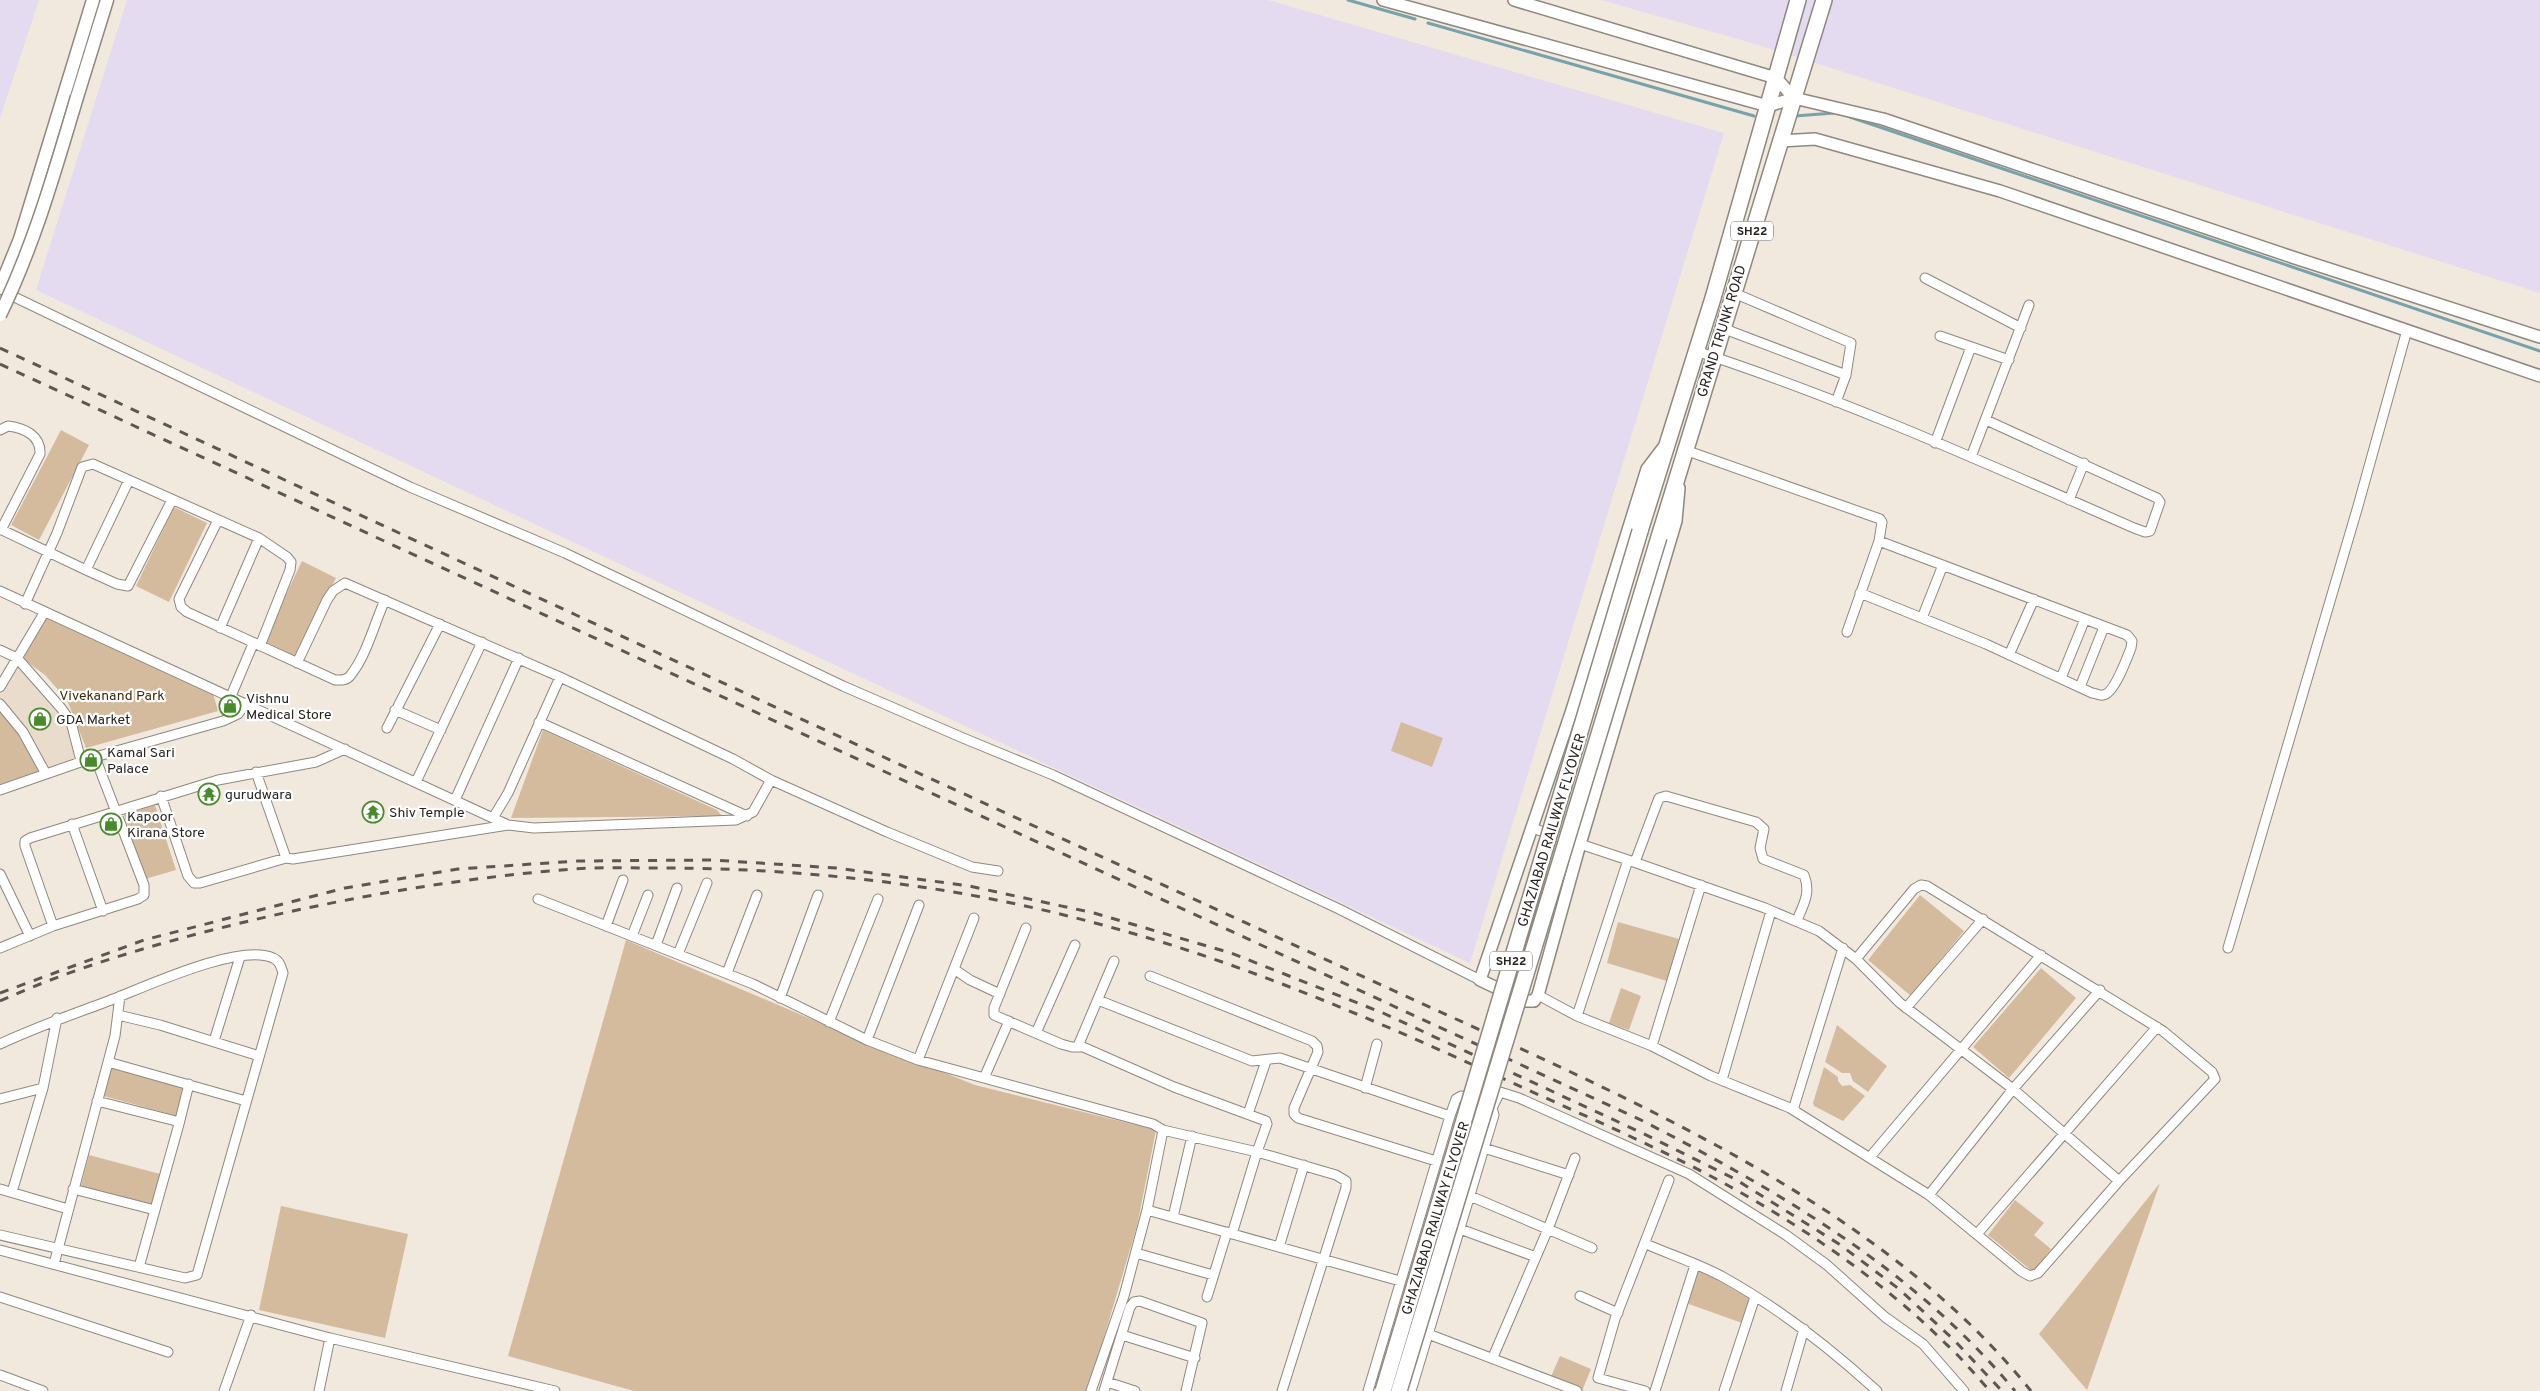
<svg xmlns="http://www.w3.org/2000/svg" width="2540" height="1391" viewBox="0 0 2540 1391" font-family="Overpass,sans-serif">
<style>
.built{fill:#eadccc}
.industrial{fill:#e4dbf0}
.green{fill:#d5bb9e}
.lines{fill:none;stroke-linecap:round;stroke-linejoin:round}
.stream{stroke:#77a2aa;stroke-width:3}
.minor-casing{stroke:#90887f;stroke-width:11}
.tertiary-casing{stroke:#90887f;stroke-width:14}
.secondary-casing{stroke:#90887f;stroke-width:15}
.trunk-casing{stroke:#90887f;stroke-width:18}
.minor{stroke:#fff;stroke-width:9}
.tertiary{stroke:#fff;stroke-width:11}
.secondary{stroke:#fff;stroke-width:12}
.trunk{stroke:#fff;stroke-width:15}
.rail{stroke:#5c5752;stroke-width:3;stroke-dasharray:9 9;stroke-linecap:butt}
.secondary-bridge-casing{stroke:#90887f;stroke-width:15;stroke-linecap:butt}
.trunk-bridge-casing{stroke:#90887f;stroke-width:18;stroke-linecap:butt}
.secondary-bridge{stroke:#fff;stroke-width:12}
.trunk-bridge{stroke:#fff;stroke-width:15}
.labels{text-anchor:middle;stroke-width:4.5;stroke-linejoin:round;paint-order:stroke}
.shield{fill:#fff;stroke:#686563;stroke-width:1}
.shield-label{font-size:12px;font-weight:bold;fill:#272320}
.street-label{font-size:14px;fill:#272320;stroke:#fff}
.park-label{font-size:14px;fill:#412908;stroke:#fff}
.poi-label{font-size:14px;fill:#272320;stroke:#fff;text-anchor:start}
</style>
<rect width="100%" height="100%" fill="#f1e8de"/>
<path class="built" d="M 17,658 L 71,722 L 81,761 L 46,774 L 0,706 L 0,687 Z"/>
<path class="industrial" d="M 0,0 L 39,0 L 0,118 Z
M 127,0 L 1268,0 L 1724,133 L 1470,963 L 36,290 Z
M 1601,0 L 2540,0 L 2540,293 L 1755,44 Z"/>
<path class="green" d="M 61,430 L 89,445 L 39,540 L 11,525 Z
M 174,507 L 207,523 L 169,602 L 136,586 Z
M 302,561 L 336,578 L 297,657 L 264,641 Z
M 46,617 L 213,693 L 218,711 L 86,748 L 67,700 L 45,675 L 23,659 Z
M 0,704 L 46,774 L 0,790 Z
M 1401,722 L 1443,738 L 1432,767 L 1391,751 Z
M 543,730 L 717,810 L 722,816 L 511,818 Z
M 155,805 L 176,870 L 145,879 L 124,815 Z
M 1920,895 L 1964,931 L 1911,996 L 1868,960 Z
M 1618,922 L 1679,939 L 1667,981 L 1607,963 Z
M 626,940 L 825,1025 L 975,1085 L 1156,1130 L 1137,1226 L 1088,1391 L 634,1391 L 508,1356 Z
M 2041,968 L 2076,998 L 2009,1078 L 1973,1047 Z
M 1621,988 L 1641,996 L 1629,1030 L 1609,1023 Z
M 1837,1025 L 1887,1066 L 1868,1092 L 1853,1081 L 1850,1073 L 1842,1073 L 1825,1062 Z
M 112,1067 L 185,1086 L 177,1116 L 104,1096 Z
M 1824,1067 L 1838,1077 L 1838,1081 L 1842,1086 L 1850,1085 L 1865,1096 L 1843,1121 L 1814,1106 L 1813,1103 Z
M 89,1155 L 160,1174 L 152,1205 L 81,1186 Z
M 2160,1183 L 2087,1390 L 2039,1334 Z
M 2015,1200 L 2044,1223 L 2034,1235 L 2051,1249 L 2033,1272 L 1988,1235 Z
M 281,1206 L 408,1234 L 385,1338 L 259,1310 Z
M 1698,1269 L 1750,1299 L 1742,1323 L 1686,1303 Z
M 1560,1356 L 1591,1369 L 1582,1391 L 1550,1379 Z"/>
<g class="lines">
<path class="stream" d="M 1348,0 L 1415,19
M 1428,23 L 1754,116
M 1795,116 L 1834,113
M 1850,117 L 2540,351"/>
<g class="minor-casing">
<path id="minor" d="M 1925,278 L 2021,328
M 6,293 L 410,487 L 565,553 L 843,686 L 963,738 L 1053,775 L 1339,909 L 1480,980
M 1734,293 L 1851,343 L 1846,375 L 1836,402
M 1722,328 L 1846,375
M 1940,336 L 2009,360
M 1696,351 C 1846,400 1990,465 2134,528 L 2145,532 L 2150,531 L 2160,502 L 2157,498 L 1986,420
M 0,430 L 8,426 C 25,428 41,436 40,454 L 1,530
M 1935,443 L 1971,347
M 1685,450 L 1880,519 L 1882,522 L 1879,541 L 1847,632
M 1971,457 L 2029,305
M 2069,500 L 2084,463
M 218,520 L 179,599 L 181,607 L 187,612 L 335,680 C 341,680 346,681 350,676 C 367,655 374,624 385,600
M 0,529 L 86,570 L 117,584 L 128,586 L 172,500
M 86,570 L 129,480
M 0,591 L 508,825 L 534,828 L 736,820 L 753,812 L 771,780
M 1860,593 L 1986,644 L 2092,693 C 2095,693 2100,696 2103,695 C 2114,694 2127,658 2131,648 L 2132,641 L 2127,635 L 1879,541
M 25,604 L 57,533 L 82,467 L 93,464 L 259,538 L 287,557 L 291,562 L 290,570 L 260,646
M 1922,618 L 1943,565
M 220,628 L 259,538
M 0,650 L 17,658 L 61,708 L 71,722 L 81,761
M 2009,655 L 2034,599
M 297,663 L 327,600 L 333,591 L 345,583 L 560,677 L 733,759 L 771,780 L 887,832 L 972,867 L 998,871
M 2061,678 L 2085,619
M 0,687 L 44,613
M 2080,687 L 2104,627
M 231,696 L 253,644
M 0,704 L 23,732 L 46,774
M 395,710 L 441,730
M 539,722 L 747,816
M 387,728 L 440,624
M 256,772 L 286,858
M 416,782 L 482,642
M 0,790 L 95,757 L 223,721 L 238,714 L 246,703
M 161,796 L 188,876 L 194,883 L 200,883 L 286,858 L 293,859 L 508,825
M 455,800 L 519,658
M 493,818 L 508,793 L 560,677
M 72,824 L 103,911
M 1532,828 L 1628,860 L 1577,1016
M 1628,860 L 1765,908 L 1819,931 L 1856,959 L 1900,1003 L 2013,1089 L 2119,1181
M 1635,862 L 1659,798 L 1666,796 L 1756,822 L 1764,829 L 1760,848 L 1763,859 L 1804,875 C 1811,892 1804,904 1797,920
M 0,874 L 30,936
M 538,899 L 753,984 L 867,1040 L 918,1060 L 1153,1124 L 1163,1130 L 1147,1210 L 1124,1296 L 1091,1391
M 53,926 L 25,846 L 25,841 L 30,838 L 218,780 L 316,762 L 345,749
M 606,926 L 623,880
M 1026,928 L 994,1008 L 994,1015 L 1061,1044 L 1072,1047 L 1083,1047 L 1174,1087 L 1266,1121 L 1267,1124 L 1257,1152 L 1336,1175 L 1346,1181 L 1346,1188 L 1282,1391
M 632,936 L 648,895
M 656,945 L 677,888
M 0,948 L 53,926 L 138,899 L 144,895 L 144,885 L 95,757
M 2228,948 L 2358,506 L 2407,330
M 678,954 L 707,883
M 954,969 L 970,980 L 1000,994
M 727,973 L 757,895
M 1150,976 L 1312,1041 L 1317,1046 L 1318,1052 L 1294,1108 L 1294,1114 L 1298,1118 L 1436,1161
M 1538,995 L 1577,1016 L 1652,1046 L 1711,1076 L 1790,1108 L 1929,1195 L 2021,1271 L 2030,1276 L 2038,1273 L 2119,1181 L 2215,1079 L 2212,1072 L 2163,1031 L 1927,886 L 1921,885 L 1914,889 L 1856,959
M 780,998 L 818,895
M 1098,1000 L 1252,1061 L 1280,1058 L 1450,1116
M 1906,1008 L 1983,919
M 118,1015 L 160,1025 L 259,1056
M 829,1022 L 878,899
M 1036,1033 L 1075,945
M 867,1040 L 919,905
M 214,1041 L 240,957
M 0,1044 C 34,1028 68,1016 103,1003 C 139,990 238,942 273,958 C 280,961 281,967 283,973 L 197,1275 L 185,1278 L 0,1235
M 1078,1046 L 1114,961
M 1652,1046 L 1701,885
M 918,1060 L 974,918
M 108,1062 L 246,1101
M 984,1078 L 1009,1021
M 1722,1080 L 1771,911
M 1365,1088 L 1377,1044
M 0,1099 L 43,1088
M 97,1101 L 176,1121 L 179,1124 L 139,1267
M 1492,1108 L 1500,1092 L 1519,1098 L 1689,1174 L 1786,1235 L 1827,1265 L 1885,1317 L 1923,1344 L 1964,1391
M 1793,1110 L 1843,948
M 1248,1114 L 1266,1061
M 179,1124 L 189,1084
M 1163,1130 L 1257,1152 L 1232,1234
M 1484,1148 L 1569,1175
M 1870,1157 L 2041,955
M 0,1189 L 68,1209
M 73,1189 L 155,1210
M 12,1192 L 43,1088 L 57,1018
M 1929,1195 L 2013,1089 L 2100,990
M 1470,1196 L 1592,1248
M 1147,1210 L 1400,1281
M 1173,1217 L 1192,1136
M 1460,1229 L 1536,1257
M 1977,1234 L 2157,1027
M 1646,1244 C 1671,1255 1699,1264 1723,1277 C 1779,1308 1830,1348 1877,1391
M 1279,1247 L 1304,1165
M 0,1250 L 330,1338 L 555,1391
M 1136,1253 L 1213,1275
M 54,1264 L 115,1036 L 120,996
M 1580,1296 L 1618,1313
M 0,1297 L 168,1352
M 1207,1297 L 1227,1232
M 1423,1332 L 1577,1391
M 1122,1335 L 1195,1358
M 1493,1357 L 1548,1229 L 1575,1158
M 0,1375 L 43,1391
M 1107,1382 L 1135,1391
M 224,1391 L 251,1315
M 319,1391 L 330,1338
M 1104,1391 L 1130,1307 L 1134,1302 L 1140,1301 L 1202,1323 L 1186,1391
M 1368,1391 L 1450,1116 L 1456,1099 L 1461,1096 L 1492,1108 L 1494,1115 L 1411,1391
M 1645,1391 L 1598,1378 L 1615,1319 L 1669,1180
M 1655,1391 L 1695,1265
M 1724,1391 L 1755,1297
M 1786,1391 L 1804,1329"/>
</g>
<g class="tertiary-casing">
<path id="tertiary" d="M 1383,0 L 1768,106 L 1794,98 L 1883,119 L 2292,257 L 2540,337
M 1514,0 L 1776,78 L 1794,98
M 1780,141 L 1815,139 L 2000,191 L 2540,376
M 1663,448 L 1647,469 L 1572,710 L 1480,980 L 1524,1001 L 1534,1001 L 1538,995 L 1580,844 L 1676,521 L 1679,488"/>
</g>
<g class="secondary-casing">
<path id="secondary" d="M 77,97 L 107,0
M 0,288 L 20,239 L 93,0"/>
</g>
<g class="trunk-casing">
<path id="trunk" d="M 1640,531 L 1713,298 L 1798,0
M 1659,537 L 1824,0"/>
</g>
<use href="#minor" class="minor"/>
<use href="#tertiary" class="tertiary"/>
<use href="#secondary" class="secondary"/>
<use href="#trunk" class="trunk"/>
<path class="rail" d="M 0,348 C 363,516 725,685 1089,851 C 1211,907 1333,963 1456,1019 C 1657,1111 1890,1215 2031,1391
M 0,364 L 1643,1121 C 1780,1192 1915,1270 2015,1391
M 0,993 L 144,940 L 345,888 L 458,869 L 578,861 L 712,860 L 836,868 L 969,886 L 1094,913 L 1231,953 L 1383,1013 L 1640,1132 L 1735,1179 L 1839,1244 L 1899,1289 L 1954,1340 L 2002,1391
M 0,1001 C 84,963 176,938 266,917 C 367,894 470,877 573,869 C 602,867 631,868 659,868 C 805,868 955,885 1095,923 C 1245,962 1386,1025 1526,1089 C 1594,1120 1664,1150 1729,1186 C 1805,1228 1885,1283 1946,1344 C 1962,1358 1975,1375 1990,1391"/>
<g class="secondary-bridge-casing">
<path id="secondary-bridge" d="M 0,315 C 34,245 55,171 77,97"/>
</g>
<g class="trunk-bridge-casing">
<path id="trunk-bridge" d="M 1383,1391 L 1640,531
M 1399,1391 L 1659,537"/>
</g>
<use href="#secondary-bridge" class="secondary-bridge"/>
<use href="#trunk-bridge" class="trunk-bridge"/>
</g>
<defs>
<g id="shop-ring" transform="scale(1.125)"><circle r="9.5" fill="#fff" stroke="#498a2d" stroke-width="1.5"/><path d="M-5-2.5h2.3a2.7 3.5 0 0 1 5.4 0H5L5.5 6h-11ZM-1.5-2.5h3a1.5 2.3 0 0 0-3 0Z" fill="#498a2d"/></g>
<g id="temple-ring" transform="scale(1.125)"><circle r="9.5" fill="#fff" stroke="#498a2d" stroke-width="1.5"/><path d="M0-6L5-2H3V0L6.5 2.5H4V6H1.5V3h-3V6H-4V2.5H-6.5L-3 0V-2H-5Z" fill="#498a2d"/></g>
</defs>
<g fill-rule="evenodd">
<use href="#shop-ring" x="230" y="706"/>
<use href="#shop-ring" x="40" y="719"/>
<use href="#shop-ring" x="91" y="760"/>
<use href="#temple-ring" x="209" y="794"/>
<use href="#temple-ring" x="373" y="812"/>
<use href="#shop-ring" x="111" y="824"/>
</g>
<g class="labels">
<g class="shield">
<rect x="1731" y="221.5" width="42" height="19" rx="4"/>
<rect x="1490" y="951.5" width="42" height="19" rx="4"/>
</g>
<g class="shield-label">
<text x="1752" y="235">SH22</text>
<text x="1511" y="965">SH22</text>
</g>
<g class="street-label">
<text transform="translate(1721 331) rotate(-73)" y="5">GRAND TRUNK ROAD</text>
<text transform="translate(1551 830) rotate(-73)" y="5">GHAZIABAD RAILWAY FLYOVER</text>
<text transform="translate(1435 1218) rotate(-73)" y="5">GHAZIABAD RAILWAY FLYOVER</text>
</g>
<g class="park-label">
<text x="112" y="700">Vivekanand Park</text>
</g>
<g class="poi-label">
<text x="246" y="703">Vishnu<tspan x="246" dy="16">Medical Store</tspan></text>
<text x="56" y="724">GDA Market</text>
<text x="107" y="757">Kamal Sari<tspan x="107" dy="16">Palace</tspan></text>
<text x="225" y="799">gurudwara</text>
<text x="389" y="817">Shiv Temple</text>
<text x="127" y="821">Kapoor<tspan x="127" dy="16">Kirana Store</tspan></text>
</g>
</g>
</svg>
